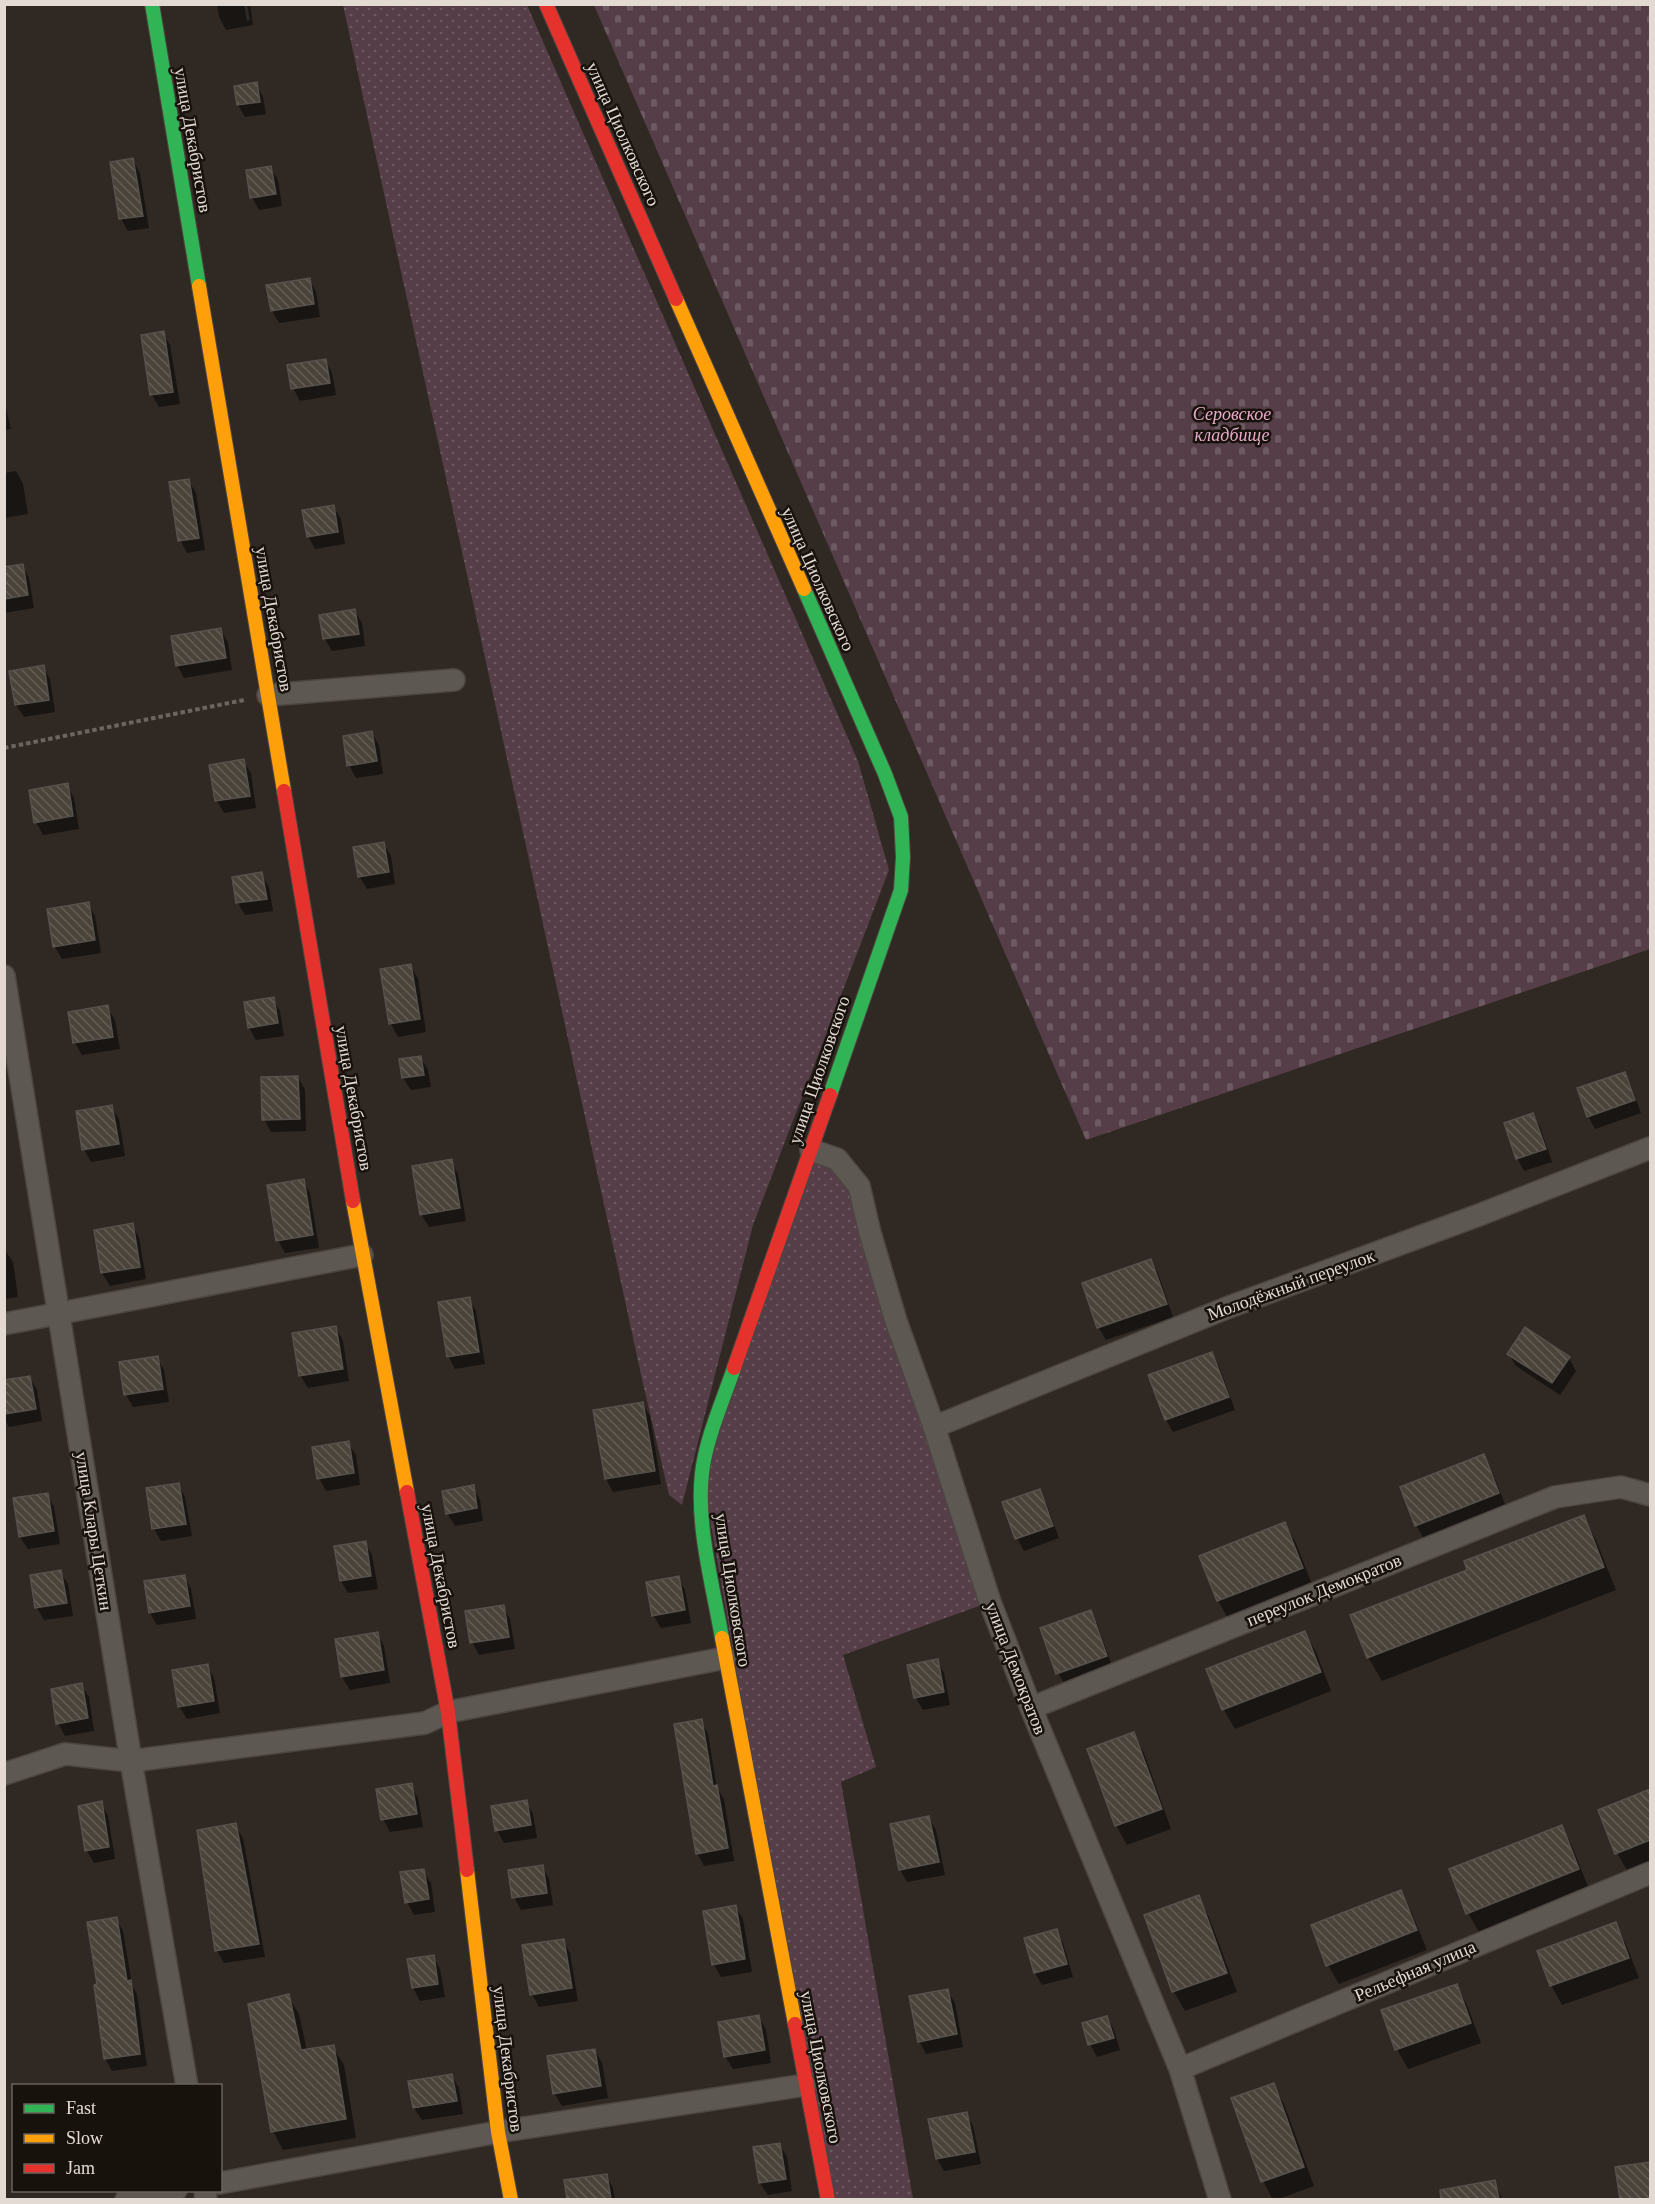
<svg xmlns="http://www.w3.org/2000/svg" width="1655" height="2204" viewBox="0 0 1655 2204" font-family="'Times New Roman',serif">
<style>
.grass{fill:url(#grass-dots)}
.cemetery{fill:url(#cemetery-stones)}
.shadow{fill:#0007}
.building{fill:url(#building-back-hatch);stroke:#56514c;stroke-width:1.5}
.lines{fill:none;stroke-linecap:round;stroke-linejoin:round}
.street-casing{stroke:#4d4541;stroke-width:24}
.fast-casing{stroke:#4d4541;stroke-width:16}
.slow-casing{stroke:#4d4541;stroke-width:16}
.jam-casing{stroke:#4d4541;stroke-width:16}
.path{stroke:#6b6561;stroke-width:4;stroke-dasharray:4.5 3;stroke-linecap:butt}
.street{stroke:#5e5853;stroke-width:21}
.fast{stroke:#30b455;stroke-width:14}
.slow{stroke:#ff9f0a;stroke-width:14}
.jam{stroke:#e5322d;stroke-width:14}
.labels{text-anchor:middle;stroke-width:5;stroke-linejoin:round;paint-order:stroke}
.street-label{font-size:18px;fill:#e4dad4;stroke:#18120d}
.park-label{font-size:18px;font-style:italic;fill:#e8aac9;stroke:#18120d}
</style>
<defs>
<pattern id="grass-dots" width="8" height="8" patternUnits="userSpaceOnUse" patternTransform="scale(1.5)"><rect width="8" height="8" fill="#553e48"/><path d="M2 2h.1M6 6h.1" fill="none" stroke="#6d5962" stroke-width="1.8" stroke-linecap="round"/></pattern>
<pattern id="cemetery-stones" width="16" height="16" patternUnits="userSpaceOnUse" patternTransform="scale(1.5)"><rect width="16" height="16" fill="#553e48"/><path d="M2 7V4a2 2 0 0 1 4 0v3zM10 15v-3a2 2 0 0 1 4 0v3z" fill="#6d5962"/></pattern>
<pattern id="building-back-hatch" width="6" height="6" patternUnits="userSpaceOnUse" patternTransform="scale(1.5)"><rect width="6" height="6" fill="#49433a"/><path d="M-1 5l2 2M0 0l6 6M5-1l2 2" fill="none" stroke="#635e56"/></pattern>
</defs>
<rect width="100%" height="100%" fill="#302823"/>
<path class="grass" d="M 343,5 L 527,5 L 858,761 L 889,870 L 753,1225 L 682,1505 L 669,1495 L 642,1379 Z
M 811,1150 L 859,1186 L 990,1602 L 843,1655 L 876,1767 L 841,1782 L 913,2199 L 828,2199 L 702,1473 Z"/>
<path class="cemetery" d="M 594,5 L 1650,5 L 1650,949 L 1086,1140 Z"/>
<path class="shadow" d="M 217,4 L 244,4 L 247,21 L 250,20 L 247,4 L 250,4 L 253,25 L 226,30 L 219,17 Z
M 256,84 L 263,97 L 266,114 L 245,117 L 238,105 Z
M 133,160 L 140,173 L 149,228 L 128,231 L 121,219 Z
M 270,167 L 278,180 L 282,206 L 259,210 L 252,197 Z
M 309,279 L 316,292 L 320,317 L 279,323 L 272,311 Z
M 163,333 L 170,345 L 180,404 L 159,407 L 152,395 L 142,336 Z
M 325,360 L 332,373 L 336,395 L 300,401 L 293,388 Z
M 4,400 L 11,429 L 4,430 Z
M 16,471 L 23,484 L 28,514 L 4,518 L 4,473 Z
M 188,480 L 196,493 L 205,550 L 187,553 L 180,540 Z
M 333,506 L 341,519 L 345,544 L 315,549 L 308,536 Z
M 22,565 L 29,578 L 34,608 L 4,613 L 4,568 Z
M 354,611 L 362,623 L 365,646 L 332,651 L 325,639 Z
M 221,630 L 228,643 L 232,670 L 184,678 L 177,665 Z
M 43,667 L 50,679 L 55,712 L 24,717 L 16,705 Z
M 371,732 L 379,745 L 383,774 L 356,778 L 349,765 Z
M 243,761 L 251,773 L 256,808 L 224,813 L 217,801 Z
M 67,785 L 74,798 L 79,829 L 43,835 L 36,822 Z
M 384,844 L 391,856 L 395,884 L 367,889 L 359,876 Z
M 261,874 L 269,887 L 273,911 L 245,915 L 238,903 L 234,878 Z
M 88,904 L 95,916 L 101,953 L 62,959 L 55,947 L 49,910 Z
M 411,966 L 418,979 L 426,1032 L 398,1037 L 391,1024 L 382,970 Z
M 273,999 L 280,1011 L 284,1036 L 256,1040 L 249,1028 Z
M 107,1007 L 115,1020 L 120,1049 L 82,1055 L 75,1043 L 70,1013 Z
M 421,1058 L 428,1070 L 431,1087 L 411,1090 L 403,1078 Z
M 1624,1074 L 1631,1086 L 1641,1113 L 1595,1129 L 1588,1116 Z
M 298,1077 L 305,1090 L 306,1131 L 271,1132 L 264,1119 Z
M 111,1106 L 119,1119 L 125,1156 L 91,1162 L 84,1149 Z
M 1533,1115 L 1540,1127 L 1552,1162 L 1524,1171 L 1517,1158 Z
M 451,1161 L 458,1174 L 466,1221 L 429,1227 L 421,1214 Z
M 303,1180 L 310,1193 L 319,1248 L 285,1253 L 278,1240 Z
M 132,1225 L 139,1237 L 146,1279 L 110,1286 L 102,1273 L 96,1231 Z
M 4,1249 L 13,1262 L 18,1297 L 4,1299 Z
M 1151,1260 L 1158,1273 L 1173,1317 L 1106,1340 L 1098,1327 Z
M 469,1299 L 476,1311 L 485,1364 L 455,1369 L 448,1356 Z
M 336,1328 L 343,1341 L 349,1381 L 308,1388 L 300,1375 Z
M 1212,1353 L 1219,1366 L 1235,1410 L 1173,1432 L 1166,1420 L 1150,1376 Z
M 1509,1354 L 1569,1358 L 1576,1371 L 1560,1395 L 1516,1366 Z
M 157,1358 L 164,1370 L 169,1402 L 133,1407 L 126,1395 L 120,1363 Z
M 30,1378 L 37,1390 L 42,1421 L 9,1427 L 4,1419 L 4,1382 Z
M 642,1403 L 650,1416 L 661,1484 L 613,1492 L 606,1479 L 595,1411 Z
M 348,1443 L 356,1455 L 360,1485 L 326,1491 L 319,1478 Z
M 1483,1456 L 1494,1476 L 1508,1512 L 1427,1544 L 1416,1525 Z
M 178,1484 L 185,1497 L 192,1536 L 161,1541 L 154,1529 Z
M 473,1487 L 480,1500 L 483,1521 L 455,1526 L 447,1513 Z
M 1039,1491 L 1046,1503 L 1059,1538 L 1024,1551 L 1017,1538 L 1004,1503 Z
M 47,1494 L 54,1507 L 60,1544 L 28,1549 L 20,1537 Z
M 1583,1516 L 1596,1540 L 1616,1590 L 1382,1681 L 1368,1657 L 1469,1570 Z
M 1285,1524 L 1296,1543 L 1313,1587 L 1229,1620 L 1218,1601 L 1201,1557 Z
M 365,1543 L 372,1555 L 378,1589 L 348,1593 L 341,1581 Z
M 60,1572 L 68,1584 L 73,1616 L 44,1620 L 37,1608 L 32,1577 Z
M 184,1576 L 191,1589 L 196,1619 L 157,1625 L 150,1613 Z
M 678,1578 L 685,1590 L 691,1623 L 661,1628 L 653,1615 Z
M 503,1607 L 510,1619 L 515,1649 L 479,1655 L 472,1642 Z
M 1090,1612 L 1097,1624 L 1113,1668 L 1065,1685 L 1058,1673 Z
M 377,1633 L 384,1646 L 390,1683 L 350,1690 L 342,1677 L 336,1640 Z
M 1305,1633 L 1316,1652 L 1331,1691 L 1235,1729 L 1224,1710 L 1208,1670 Z
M 937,1660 L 944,1673 L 950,1705 L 923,1710 L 916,1698 Z
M 207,1665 L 214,1678 L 220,1713 L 187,1719 L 179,1706 Z
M 81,1685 L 89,1697 L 94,1731 L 65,1736 L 58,1723 Z
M 701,1721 L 708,1734 L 717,1788 L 724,1799 L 734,1861 L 704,1866 L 697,1853 Z
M 1133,1734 L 1144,1753 L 1171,1829 L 1127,1845 L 1116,1825 Z
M 411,1785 L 418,1798 L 423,1827 L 390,1832 L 383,1819 Z
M 1650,1791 L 1650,1863 L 1628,1872 L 1617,1853 L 1600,1811 Z
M 526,1802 L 533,1814 L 537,1838 L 504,1843 L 497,1830 Z
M 101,1803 L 108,1816 L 115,1859 L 94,1863 L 87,1851 Z
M 929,1818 L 936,1830 L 945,1875 L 907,1882 L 900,1870 Z
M 235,1825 L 243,1838 L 265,1957 L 224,1963 L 217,1951 Z
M 1561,1826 L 1572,1846 L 1589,1889 L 1479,1932 L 1468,1913 Z
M 542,1866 L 549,1879 L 553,1905 L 521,1910 L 514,1897 Z
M 423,1871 L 431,1883 L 435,1912 L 414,1915 L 407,1902 Z
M 1400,1892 L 1411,1911 L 1427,1950 L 1339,1984 L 1328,1965 Z
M 1198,1897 L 1209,1917 L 1237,1992 L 1185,2011 L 1174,1992 L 1146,1916 Z
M 735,1906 L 743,1919 L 752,1972 L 721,1977 L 714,1965 L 705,1912 Z
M 116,1918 L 123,1931 L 132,1985 L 137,1994 L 147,2066 L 112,2071 L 105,2058 L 99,1986 Z
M 1615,1924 L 1626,1944 L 1639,1978 L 1562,2005 L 1551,1985 Z
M 1056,1930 L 1063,1943 L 1073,1977 L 1042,1985 L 1035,1973 L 1026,1939 Z
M 563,1940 L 570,1953 L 578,2001 L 539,2007 L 532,1994 Z
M 433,1957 L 440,1969 L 445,1997 L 420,2001 L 413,1988 L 409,1961 Z
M 1456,1985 L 1467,2005 L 1481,2043 L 1408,2069 L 1397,2049 Z
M 947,1990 L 955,2003 L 963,2047 L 926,2054 L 919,2041 Z
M 288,1996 L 299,2014 L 307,2051 L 333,2047 L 344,2065 L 356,2138 L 283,2150 L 273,2131 Z
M 758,2016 L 766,2029 L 771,2063 L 733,2069 L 725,2056 Z
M 1107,2017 L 1114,2030 L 1120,2050 L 1097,2057 L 1090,2044 Z
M 595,2050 L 602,2063 L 608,2098 L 562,2106 L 554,2093 Z
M 452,2076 L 459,2088 L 463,2114 L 422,2120 L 414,2108 Z
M 1273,2084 L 1284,2104 L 1314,2186 L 1276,2200 L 1273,2200 L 1263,2181 Z
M 966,2114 L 973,2126 L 981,2164 L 944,2171 L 937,2159 Z
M 779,2144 L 787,2157 L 792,2191 L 768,2195 L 760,2183 Z
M 1650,2163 L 1650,2200 L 1621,2200 L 1616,2168 Z
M 606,2175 L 613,2188 L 615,2200 L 568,2200 L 566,2182 Z
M 1494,2182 L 1503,2200 L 1452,2200 L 1451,2190 Z"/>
<path class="building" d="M 257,82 L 260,102 L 237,105 L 234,86 Z
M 133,158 L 143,216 L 119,219 L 110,162 Z
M 271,166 L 276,194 L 250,198 L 246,170 Z
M 310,278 L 314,304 L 271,311 L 266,285 Z
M 164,331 L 173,392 L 150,395 L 141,335 Z
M 326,359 L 330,383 L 291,389 L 287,365 Z
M 189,479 L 199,538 L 178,541 L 169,482 Z
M 334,505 L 338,532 L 307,537 L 302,510 Z
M 23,564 L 28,595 L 4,599 L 4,567 Z
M 355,609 L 359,634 L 323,639 L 319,615 Z
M 221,628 L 226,658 L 176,666 L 171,636 Z
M 44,665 L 49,700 L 15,705 L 9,671 Z
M 372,731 L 377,761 L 347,766 L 343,736 Z
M 244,759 L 250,796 L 215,801 L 209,765 Z
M 68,783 L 73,816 L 34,823 L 29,790 Z
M 384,842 L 389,872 L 358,877 L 353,847 Z
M 262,872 L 267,899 L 236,903 L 232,877 Z
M 89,902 L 95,940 L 53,947 L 47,909 Z
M 411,964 L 420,1019 L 389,1024 L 380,969 Z
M 274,997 L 278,1023 L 248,1028 L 244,1002 Z
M 108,1005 L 113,1037 L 73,1043 L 68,1012 Z
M 421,1056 L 424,1075 L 402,1078 L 399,1059 Z
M 1625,1072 L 1635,1100 L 1587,1117 L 1577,1088 Z
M 298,1076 L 300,1119 L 262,1120 L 261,1077 Z
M 112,1105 L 119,1144 L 82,1150 L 76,1111 Z
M 1533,1113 L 1546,1149 L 1516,1159 L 1504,1123 Z
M 452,1159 L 460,1208 L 420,1215 L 412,1166 Z
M 304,1179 L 313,1235 L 276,1241 L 267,1185 Z
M 133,1223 L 140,1267 L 101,1273 L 94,1230 Z
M 1151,1259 L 1167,1304 L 1097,1328 L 1082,1283 Z
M 470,1297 L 479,1352 L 447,1357 L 438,1302 Z
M 336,1326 L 343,1369 L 299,1376 L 292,1333 Z
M 1525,1327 L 1570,1357 L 1552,1383 L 1507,1354 Z
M 1212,1352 L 1229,1397 L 1165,1420 L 1148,1375 Z
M 158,1356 L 163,1389 L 124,1395 L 119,1362 Z
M 30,1376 L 36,1409 L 4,1414 L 4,1380 Z
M 643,1402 L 655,1471 L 605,1479 L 593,1410 Z
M 349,1441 L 354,1473 L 317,1479 L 312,1447 Z
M 1484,1454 L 1499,1493 L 1415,1526 L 1400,1487 Z
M 179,1483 L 186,1524 L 152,1529 L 146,1488 Z
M 474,1485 L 477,1508 L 446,1514 L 442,1491 Z
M 1040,1489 L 1053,1526 L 1015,1539 L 1002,1502 Z
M 48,1493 L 54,1531 L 19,1537 L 13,1498 Z
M 1584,1515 L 1604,1567 L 1367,1658 L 1350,1615 L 1467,1570 L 1464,1561 Z
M 1285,1522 L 1303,1568 L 1217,1601 L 1199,1556 Z
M 366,1541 L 371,1576 L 340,1581 L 334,1546 Z
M 61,1570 L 67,1603 L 35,1608 L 30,1575 Z
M 185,1575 L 190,1606 L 149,1613 L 144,1581 Z
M 679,1576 L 685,1610 L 652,1616 L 646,1582 Z
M 504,1605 L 509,1637 L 470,1643 L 465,1611 Z
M 1091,1610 L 1107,1656 L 1056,1674 L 1040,1628 Z
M 1305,1631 L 1321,1672 L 1222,1710 L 1206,1669 Z
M 378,1632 L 384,1670 L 341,1677 L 335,1639 Z
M 938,1659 L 944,1692 L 914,1698 L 907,1665 Z
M 208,1664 L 214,1701 L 178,1707 L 172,1670 Z
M 82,1683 L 88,1718 L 56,1724 L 51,1689 Z
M 702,1719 L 713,1786 L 717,1785 L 728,1848 L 696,1854 L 674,1724 Z
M 1134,1732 L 1162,1809 L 1115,1826 L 1087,1749 Z
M 412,1783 L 417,1814 L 381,1820 L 376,1789 Z
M 1650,1789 L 1650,1840 L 1615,1854 L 1598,1810 Z
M 527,1800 L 531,1825 L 495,1831 L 491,1806 Z
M 102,1801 L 109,1847 L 85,1851 L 78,1806 Z
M 929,1816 L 939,1862 L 899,1870 L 890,1824 Z
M 236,1823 L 259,1944 L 215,1951 L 197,1830 Z
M 1562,1825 L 1579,1869 L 1466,1914 L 1449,1869 Z
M 543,1865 L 547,1893 L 512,1898 L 508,1870 Z
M 424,1869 L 429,1899 L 405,1903 L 400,1872 Z
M 1401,1890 L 1417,1930 L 1326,1966 L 1311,1925 Z
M 1199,1895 L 1227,1973 L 1172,1992 L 1144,1915 Z
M 736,1905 L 745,1959 L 712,1965 L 703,1911 Z
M 117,1917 L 127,1981 L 131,1980 L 140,2054 L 104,2059 L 94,1985 L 97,1984 L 87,1922 Z
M 1616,1922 L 1629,1958 L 1550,1986 L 1537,1951 Z
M 1057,1929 L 1067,1964 L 1034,1973 L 1024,1938 Z
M 564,1939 L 572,1988 L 530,1995 L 522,1945 Z
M 434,1955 L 438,1984 L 412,1988 L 407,1959 Z
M 1457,1984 L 1471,2023 L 1395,2050 L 1381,2010 Z
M 948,1989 L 957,2034 L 918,2042 L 909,1996 Z
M 289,1994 L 301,2050 L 334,2045 L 346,2119 L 271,2132 L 248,2004 Z
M 759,2015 L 765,2050 L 724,2057 L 718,2022 Z
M 1107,2016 L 1114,2038 L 1088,2045 L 1082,2023 Z
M 595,2049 L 601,2086 L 553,2094 L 547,2056 Z
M 452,2074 L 457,2101 L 413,2108 L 408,2081 Z
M 1274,2083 L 1304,2167 L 1261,2182 L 1231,2098 Z
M 967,2112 L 975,2152 L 936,2159 L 928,2119 Z
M 780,2143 L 786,2179 L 759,2183 L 753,2147 Z
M 1650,2162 L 1650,2199 L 1620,2199 L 1615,2167 Z
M 607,2174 L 611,2199 L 567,2199 L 564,2180 Z
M 1495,2180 L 1499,2199 L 1441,2199 L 1440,2190 Z"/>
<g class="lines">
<g class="street-casing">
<path id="street" d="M 268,695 L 454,680
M 4,976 L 131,1761 L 187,2086
M 811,1150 L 837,1159 L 859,1186 L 870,1233 L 896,1321 L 934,1427 L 990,1602 L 1031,1708 L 1180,2069 L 1220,2200
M 4,1324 L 362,1255
M 934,1427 L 1229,1307 L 1479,1215 L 1650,1148
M 1031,1708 L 1555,1497 L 1621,1487 L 1650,1495
M 4,1774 L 65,1754 L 131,1761 L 425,1723 L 448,1712 L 725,1658
M 1180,2069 L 1650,1873
M 220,2183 L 498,2132 L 805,2085
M 205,2190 L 206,2200
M 126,2200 L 176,2190"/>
</g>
<g class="fast-casing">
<path id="fast" d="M 152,4 L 199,286
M 804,589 L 885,774 L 901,817 L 903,857 L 901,890 L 830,1095
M 722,1638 C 713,1586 696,1526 702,1473 C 706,1438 723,1401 734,1368"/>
</g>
<g class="slow-casing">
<path id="slow" d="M 199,286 L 284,791
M 676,299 L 804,589
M 353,1201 L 407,1492
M 722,1638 L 795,2024
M 467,1870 L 498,2132 L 511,2200"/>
</g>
<g class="jam-casing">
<path id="jam" d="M 546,4 L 676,299
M 284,791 L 353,1201
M 734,1368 L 830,1095
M 407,1492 L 448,1712 L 467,1870
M 795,2024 L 828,2200"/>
</g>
<path class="path" d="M 4,748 L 244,700"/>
<use href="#street" class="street"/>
<use href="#fast" class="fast"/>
<use href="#slow" class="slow"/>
<use href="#jam" class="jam"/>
</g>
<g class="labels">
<g class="street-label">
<text transform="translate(623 134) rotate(66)" y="6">улица Циолковского</text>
<text transform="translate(193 140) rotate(80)" y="6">улица Декабристов</text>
<text transform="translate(818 579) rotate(66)" y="6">улица Циолковского</text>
<text transform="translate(274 619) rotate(80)" y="6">улица Декабристов</text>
<text transform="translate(819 1070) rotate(-71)" y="6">улица Циолковского</text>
<text transform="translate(354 1098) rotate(80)" y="6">улица Декабристов</text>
<text transform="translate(1291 1285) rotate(-20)" y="6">Молодёжный переулок</text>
<text transform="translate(94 1531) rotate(81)" y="6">улица Клары Цеткин</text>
<text transform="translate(441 1576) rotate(79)" y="6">улица Декабристов</text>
<text transform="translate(733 1590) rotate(81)" y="6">улица Циолковского</text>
<text transform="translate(1324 1590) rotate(-22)" y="6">переулок Демократов</text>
<text transform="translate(1016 1668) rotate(69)" y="6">улица Демократов</text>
<text transform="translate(1415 1971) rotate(-23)" y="6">Рельефная улица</text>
<text transform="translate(508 2059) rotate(83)" y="6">улица Декабристов</text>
<text transform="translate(821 2067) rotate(79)" y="6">улица Циолковского</text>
</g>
<g class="park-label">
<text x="1232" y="420">Серовское<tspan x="1232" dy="21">кладбище</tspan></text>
</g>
</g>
<rect width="1655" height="2204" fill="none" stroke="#e4dad4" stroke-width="12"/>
<rect x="12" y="2084" width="210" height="108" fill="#18120d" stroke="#6a625d" stroke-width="1.5"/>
<rect x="24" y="2104" width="30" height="9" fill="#30b455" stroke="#6a625d" stroke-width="1.5"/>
<text x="66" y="2114" font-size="18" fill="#e4dad4">Fast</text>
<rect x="24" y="2134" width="30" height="9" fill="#ff9f0a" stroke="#6a625d" stroke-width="1.5"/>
<text x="66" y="2144" font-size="18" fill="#e4dad4">Slow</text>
<rect x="24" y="2164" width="30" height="9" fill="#e5322d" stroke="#6a625d" stroke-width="1.5"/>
<text x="66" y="2174" font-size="18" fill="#e4dad4">Jam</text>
</svg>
